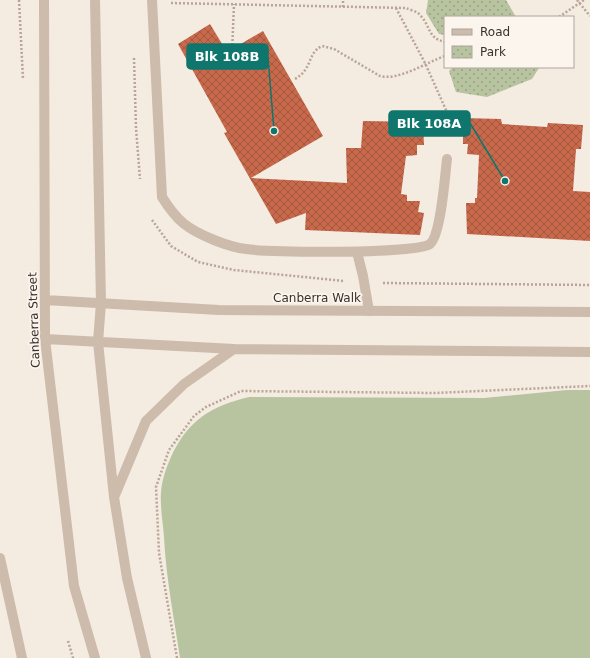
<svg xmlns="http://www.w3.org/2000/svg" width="590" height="658" viewBox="0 0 590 658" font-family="'DejaVu Sans',sans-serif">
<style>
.grass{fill:#b8c4a0}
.park{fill:url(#park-dots)}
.building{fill:url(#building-cross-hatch)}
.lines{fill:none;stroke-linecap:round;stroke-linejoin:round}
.path{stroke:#b9a596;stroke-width:2.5;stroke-dasharray:2 2;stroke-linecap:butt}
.lane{stroke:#cdbbac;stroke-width:10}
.street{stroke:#cdbbac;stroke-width:10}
.labels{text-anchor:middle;stroke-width:3.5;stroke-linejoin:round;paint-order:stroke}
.street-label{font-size:12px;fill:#3b302b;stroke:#fbf5ee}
.leader{fill:none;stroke:#0f766e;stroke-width:1.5}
.callout-dot{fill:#0f766e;stroke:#fbf5ee;stroke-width:1.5}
.callout{fill:#0f766e;stroke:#0f766e;stroke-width:1.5}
.callout-label{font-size:13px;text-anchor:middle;font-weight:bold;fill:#fff}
</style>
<defs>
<pattern id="park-dots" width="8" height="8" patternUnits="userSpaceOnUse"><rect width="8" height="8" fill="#b8c4a0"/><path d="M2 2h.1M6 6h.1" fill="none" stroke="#97a083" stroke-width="1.8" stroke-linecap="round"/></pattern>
<pattern id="building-cross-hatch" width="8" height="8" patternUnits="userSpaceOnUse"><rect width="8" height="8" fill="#c8694b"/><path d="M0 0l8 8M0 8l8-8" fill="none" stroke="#a4573f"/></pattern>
</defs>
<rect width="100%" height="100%" fill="#f4ebe1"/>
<path class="grass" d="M 567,390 L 590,390 L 590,658 L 180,658 C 174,618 166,578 164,537 C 163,523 160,507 161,492 C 162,480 166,468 171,457 C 188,420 211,406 249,397 L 484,398 Z"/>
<path class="park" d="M 428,0 L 506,0 L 516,17 L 445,17 L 445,35 L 439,34 L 426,13 Z
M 453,67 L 539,67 L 539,68 L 532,79 L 487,97 L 456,92 L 449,71 Z"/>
<path class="building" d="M 210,24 L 227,52 L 263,31 L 323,136 L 251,178 L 347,183 L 346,148 L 361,148 L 363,121 L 423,122 L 424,145 L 417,145 L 417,155 L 406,156 L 401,194 L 407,195 L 407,201 L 420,201 L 418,212 L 424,213 L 420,235 L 305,230 L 306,213 L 276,224 L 224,133 L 227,132 L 178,44 Z
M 463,118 L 501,119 L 502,124 L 547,127 L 548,123 L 583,125 L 581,149 L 576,149 L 573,191 L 590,192 L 590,241 L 467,234 L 466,203 L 475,203 L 475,198 L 477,198 L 479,155 L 467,154 L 468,144 L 463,144 Z"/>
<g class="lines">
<path class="path" d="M 19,0 L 23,79
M 577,0 L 590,16
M 171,3 L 406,8 C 410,10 417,11 420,15 C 431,26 427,38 445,42
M 343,7 L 343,0
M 396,8 L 425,63 L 446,110 L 446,129
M 559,17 L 584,0
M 232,53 L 234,4
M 134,58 L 136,128 L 140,179
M 295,79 C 313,69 307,53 322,46 L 334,49 L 380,76 C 399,81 427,62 445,56
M 427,128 L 460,130
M 152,220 L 171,246 L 198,262 L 234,270 L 344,281
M 383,283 L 590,285
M 68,641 L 73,658
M 177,658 L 159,553 L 156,487 L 169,450 L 194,416 L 206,407 L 241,391 L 435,393 L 590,386"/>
<path class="lane" d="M 152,0 L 162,197 C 177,221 187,229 214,240 C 224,244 236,248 246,249 C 269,253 417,254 430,244 C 441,235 445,175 447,159
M 357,252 L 363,276 L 369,311
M 0,558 L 22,658"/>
<path class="street" d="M 44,0 L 45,339 L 74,586 L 95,658
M 95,0 L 101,303 L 98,342 L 114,497 L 127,578 L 146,658
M 45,300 L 219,310 L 590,312
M 45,339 L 234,349 L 590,352
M 115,495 L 146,421 L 184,384 L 234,349"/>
</g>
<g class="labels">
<g class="street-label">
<text x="317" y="302">Canberra Walk</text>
<text transform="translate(34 320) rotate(-92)" y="4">Canberra Street</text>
</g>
</g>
<path class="leader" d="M274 131L268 57M505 181L470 123"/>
<g class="callout-dot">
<circle cx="274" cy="131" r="4"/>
<circle cx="505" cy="181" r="4"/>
</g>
<g class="callout">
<rect x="187" y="44" width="81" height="25" rx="4"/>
<rect x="389" y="111" width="81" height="25" rx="4"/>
</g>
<g class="callout-label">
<text x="227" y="61">Blk 108B</text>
<text x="429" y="128">Blk 108A</text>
</g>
<rect x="444" y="16" width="130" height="52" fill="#fbf5ee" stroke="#aea6a0"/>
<rect x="452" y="29" width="20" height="6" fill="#cdbbac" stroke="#aea6a0"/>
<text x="480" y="36" font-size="12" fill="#3b302b">Road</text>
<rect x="452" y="46" width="20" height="12" fill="url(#park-dots)" stroke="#aea6a0"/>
<text x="480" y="56" font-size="12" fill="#3b302b">Park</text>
</svg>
